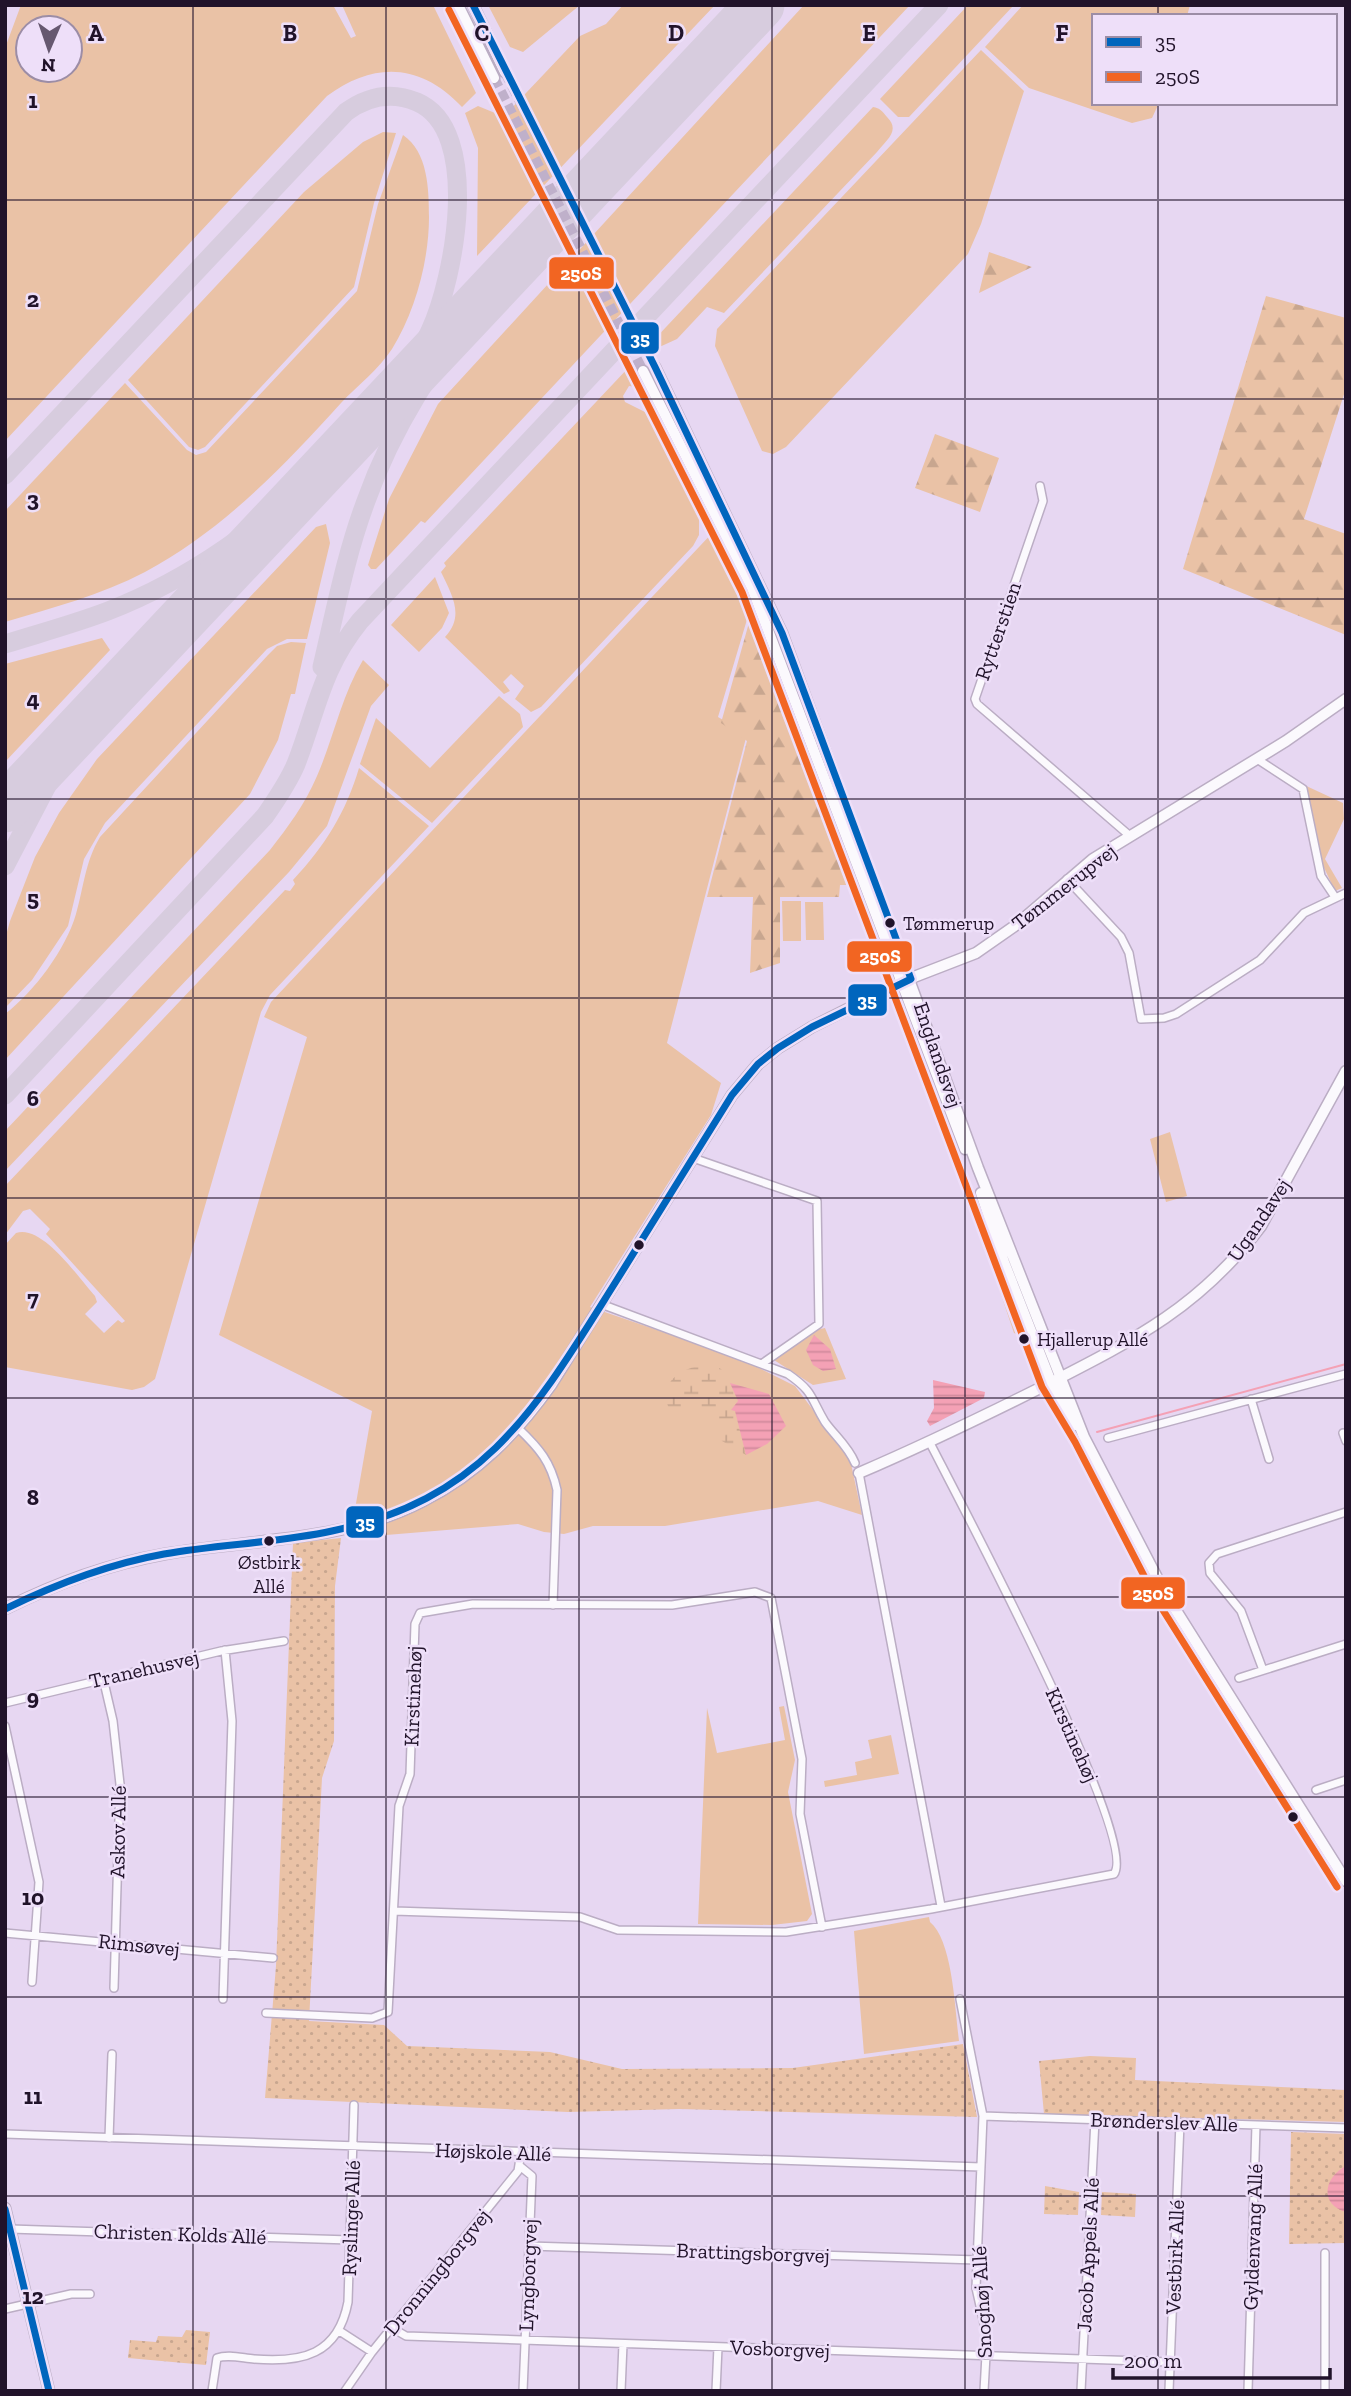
<svg xmlns="http://www.w3.org/2000/svg" width="1351" height="2396" viewBox="0 0 1351 2396" font-family="'Zilla Slab',serif">
<style>
.grass{fill:#eac2a6;fill-rule:evenodd}
.forest{fill:url(#forest-firs)}
.wetland{fill:url(#wetland-marsh)}
.park{fill:url(#park-dots)}
.water{fill:url(#water-rules)}
.lines{fill:none;stroke-linecap:round;stroke-linejoin:round}
.stream{stroke:#f4a1b5;stroke-width:2}
.taxiway{stroke:#d7ccde;stroke-width:19}
.runway{stroke:#d7ccde;stroke-width:49}
.secondary-tunnel{stroke:#bfb0ca;stroke-width:10;stroke-dasharray:10 5;stroke-linecap:butt}
.street-casing{stroke:#bbadc4;stroke-width:10}
.secondary-casing{stroke:#bbadc4;stroke-width:13}
.street{stroke:#fbf9fd;stroke-width:7}
.secondary{stroke:#fbf9fd;stroke-width:10}
.bus-1-casing{stroke:#eedff9;stroke-width:12}
.bus-2-casing{stroke:#eedff9;stroke-width:12}
.bus-1{stroke:#0065bd;stroke-width:7}
.bus-2{stroke:#f26522;stroke-width:7}
.grid{fill:none;stroke:#21132a;stroke-width:2;stroke-opacity:0.55}
.bus-dot{fill:#21132a;stroke:#eedff9;stroke-width:2.5}
.labels{text-anchor:middle;stroke-width:5;stroke-linejoin:round;paint-order:stroke}
.bus-label{font-size:19px;fill:#21132a;stroke:#eedff9;text-anchor:start}
.street-label{font-size:21px;fill:#21132a;stroke:#eedff9}
.grid-label{font-size:23px;text-anchor:middle;font-weight:bold;fill:#21132a;stroke:#eedff9;stroke-width:5;stroke-linejoin:round;paint-order:stroke}
.line-badge{stroke:#eedff9;stroke-width:2.5}
.badge-label{font-size:19px;text-anchor:middle;font-weight:bold;fill:#fff}
</style>
<defs>
<pattern id="forest-firs" width="22" height="20" patternUnits="userSpaceOnUse" patternTransform="scale(1.75)"><rect width="22" height="20" fill="#eac2a6"/><path d="M5 1l3.5 6h-7zM16 11l3.5 6h-7z" fill="#c8a68f"/></pattern>
<pattern id="wetland-marsh" width="20" height="14" patternUnits="userSpaceOnUse" patternTransform="scale(1.75)"><rect width="20" height="14" fill="#eac2a6"/><path d="M1 5h8M5 5V1M11 12h8M15 12V8" fill="none" stroke="#c8a68f"/></pattern>
<pattern id="park-dots" width="8" height="8" patternUnits="userSpaceOnUse" patternTransform="scale(1.75)"><rect width="8" height="8" fill="#eac2a6"/><path d="M2 2h.1M6 6h.1" fill="none" stroke="#c8a68f" stroke-width="1.8" stroke-linecap="round"/></pattern>
<pattern id="water-rules" width="6" height="5" patternUnits="userSpaceOnUse" patternTransform="scale(1.75)"><rect width="6" height="5" fill="#f4a1b5"/><path d="M0 2.5h6" fill="none" stroke="#d18a9c"/></pattern>
</defs>
<rect width="100%" height="100%" fill="#e7d7f2"/>
<path class="grass" d="M 21,5 L 333,5 L 351,38 L 356,36 L 342,5 L 433,5 L 476,93 L 462,107 C 421,63 374,61 327,96 L 5,441 L 5,48 ZM 28,28 L 70,28 L 70,70 L 28,70 Z
M 488,5 L 580,5 L 523,52 L 510,47 Z
M 623,5 L 715,5 L 477,256 L 478,148 L 465,113 L 478,106 L 495,113 L 508,112 L 580,36 L 606,24 Z
M 804,5 L 910,5 L 425,523 L 421,521 L 376,569 L 371,569 L 368,565 L 389,499 L 438,404 Z
M 968,5 L 1014,5 L 909,117 L 898,117 L 880,99 Z
M 1023,5 L 1190,5 L 1187,16 L 1094,16 L 1094,103 L 1159,103 L 1152,118 L 1132,123 L 1029,88 L 985,47 Z
M 981,50 L 1024,91 L 981,224 L 968,254 L 786,447 L 773,454 L 762,451 L 715,346 L 717,329 Z
M 873,107 C 880,108 882,111 887,117 C 901,131 886,140 877,152 L 724,313 L 707,307 L 677,339 L 655,349 L 651,343 Z
M 383,132 L 396,133 L 374,203 L 354,287 L 205,447 L 198,450 L 189,447 L 128,380 L 304,192 L 363,142 Z
M 403,135 C 428,152 429,189 429,217 C 429,261 415,312 392,349 C 379,369 357,386 341,403 C 282,468 223,530 145,572 C 101,595 52,608 5,622 L 5,511 L 125,383 L 187,450 L 196,455 L 206,452 L 357,291 L 378,204 Z
M 630,366 L 638,387 L 629,386 L 623,396 L 625,402 L 647,413 L 699,515 L 699,535 L 693,546 L 541,707 L 531,712 L 515,699 L 524,686 L 511,674 L 503,682 L 510,691 L 504,694 L 445,637 C 465,616 452,595 441,572 L 446,566 L 444,563 Z
M 326,524 L 330,543 L 307,639 L 287,639 L 267,649 L 105,823 L 84,859 L 68,926 L 32,980 L 5,1008 L 5,939 L 10,921 L 35,857 L 59,813 L 97,759 L 316,527 Z
M 715,530 L 751,606 L 718,717 L 747,734 L 667,1043 L 721,1083 L 711,1115 L 590,1307 L 739,1358 L 795,1386 L 850,1459 L 862,1515 L 818,1501 L 665,1526 L 593,1526 L 564,1534 L 544,1532 L 518,1524 L 350,1538 L 372,1411 L 219,1335 L 307,1037 L 264,1017 L 271,1002 Z
M 435,577 L 449,613 L 442,628 L 419,652 L 391,625 Z
M 102,638 L 110,650 L 5,762 L 5,664 Z
M 291,642 L 306,643 L 295,694 L 291,694 L 278,740 L 250,794 L 5,1060 L 5,1014 C 34,992 66,949 76,914 C 84,886 85,862 100,837 L 268,655 L 277,646 Z
M 363,660 L 389,685 L 371,706 L 327,826 L 289,872 L 5,1171 L 5,1131 L 270,850 C 288,827 305,804 317,776 C 334,737 341,697 363,660 Z
M 499,696 L 520,714 L 523,727 L 432,823 L 360,764 L 376,718 L 430,768 Z
M 359,768 L 429,826 L 270,995 L 261,1012 L 155,1379 L 144,1387 L 132,1390 L 5,1367 L 5,1245 L 16,1233 C 42,1224 78,1277 95,1296 L 97,1302 L 85,1314 L 104,1333 L 118,1320 L 122,1323 L 125,1321 L 46,1234 L 50,1229 L 30,1209 L 23,1211 L 5,1235 L 5,1186 L 285,890 L 290,891 L 295,884 L 293,880 C 325,846 346,812 359,768 Z
M 1302,784 L 1343,803 L 1344,819 L 1325,859 L 1342,888 L 1335,891 L 1318,855 L 1307,789 Z
M 782,901 L 801,901 L 801,941 L 783,941 Z
M 805,902 L 823,902 L 824,940 L 806,940 Z
M 1170,1132 L 1187,1196 L 1166,1202 L 1150,1139 Z
M 1001,1273 L 1023,1337 L 1014,1333 L 994,1274 Z
M 825,1328 L 846,1379 L 813,1385 L 774,1360 L 816,1330 Z
M 784,1706 L 795,1760 L 788,1792 L 812,1914 L 807,1921 L 772,1925 L 698,1924 L 707,1708 L 717,1753 L 785,1740 L 779,1707 Z
M 891,1735 L 899,1774 L 825,1787 L 824,1781 L 857,1775 L 855,1762 L 872,1758 L 868,1740 Z
M 929,1917 L 930,1922 C 953,1941 955,2011 959,2041 L 864,2054 L 854,1931 Z"/>
<path class="forest" d="M 989,252 L 1032,267 L 979,293 Z
M 1266,296 L 1346,318 L 1346,388 L 1304,519 L 1346,534 L 1346,635 L 1183,569 Z
M 935,434 L 999,458 L 980,512 L 915,488 Z
M 750,619 L 856,885 L 840,885 L 839,897 L 780,897 L 780,963 L 750,973 L 753,897 L 707,897 L 747,741 L 721,723 Z"/>
<path class="wetland" d="M 707,1364 L 715,1365 L 731,1376 L 730,1383 L 738,1401 L 735,1410 L 746,1455 L 722,1441 L 717,1432 L 720,1423 C 706,1401 690,1411 669,1409 C 658,1380 682,1368 707,1364 Z"/>
<path class="park" d="M 341,1538 L 335,1586 L 334,1741 L 322,1778 L 309,2021 L 384,2025 L 407,2046 L 550,2052 L 622,2069 L 793,2068 L 963,2044 L 977,2117 L 679,2109 L 568,2112 L 265,2098 L 276,1966 L 293,1543 Z
M 1090,2056 L 1136,2058 L 1135,2080 L 1346,2090 L 1346,2122 L 1044,2114 L 1039,2061 Z
M 1291,2132 L 1346,2134 L 1346,2243 L 1289,2244 Z
M 1045,2186 L 1079,2192 L 1078,2215 L 1044,2214 Z
M 1102,2192 L 1136,2194 L 1135,2217 L 1101,2215 Z
M 186,2330 L 210,2332 L 206,2365 L 128,2358 L 130,2340 L 156,2342 L 158,2336 L 182,2337 Z"/>
<path class="water" d="M 814,1335 L 830,1349 L 836,1369 L 823,1371 L 813,1365 L 806,1350 Z
M 933,1380 L 985,1392 L 984,1398 L 930,1426 L 927,1421 L 934,1408 Z
M 730,1383 L 769,1394 L 786,1426 L 767,1444 L 746,1455 L 735,1411 L 731,1410 L 738,1401 Z
M 1346,2166 L 1346,2212 C 1318,2204 1325,2176 1346,2166 Z"/>
<g class="lines">
<path class="stream" d="M 1097,1432 L 1346,1364"/>
<path class="taxiway" d="M 5,475 L 346,112 C 368,96 391,91 417,102 C 483,130 454,280 430,331 C 417,360 397,386 378,412
M 5,644 C 40,633 74,624 108,611 C 193,578 264,525 330,462
M 322,667 C 335,612 346,554 366,501 C 393,425 436,361 485,298
M 5,866 L 52,776 L 106,701
M 5,1095 L 265,816 C 276,800 288,783 296,764 C 317,710 321,669 360,621 L 939,5"/>
<path class="runway" d="M 5,808 L 760,5"/>
<path class="secondary-tunnel" d="M 505,72 L 655,367
M 494,78 L 643,371"/>
<g class="street-casing">
<path id="street" d="M 1040,486 L 1043,501 L 975,699 L 977,704 L 1130,836
M 1257,759 L 1303,789 L 1321,876 L 1335,897
M 1067,879 L 1121,937 L 1129,953 L 1141,1019 L 1164,1018 L 1176,1014 L 1260,960 L 1304,913 L 1346,893
M 693,1158 L 817,1201 L 819,1324 L 763,1363
M 601,1304 L 788,1374 C 814,1392 810,1397 825,1422 C 835,1436 848,1446 855,1463
M 1251,1399 L 1269,1459
M 519,1429 C 539,1448 551,1462 557,1490 L 553,1605
M 1343,1433 L 1346,1441
M 1108,1438 L 1346,1374
M 859,1473 L 941,1906
M 1263,1670 L 1241,1611 L 1210,1573 L 1209,1563 L 1217,1554 L 1346,1512
M 103,1678 L 113,1721 L 120,1784 L 114,1988
M 1239,1678 L 1346,1644
M 5,1703 L 221,1651 L 284,1641
M 5,1726 L 39,1882 L 32,1982
M 1316,1790 L 1346,1780
M 394,1911 L 580,1917 L 618,1930 L 786,1932 L 931,1909 L 1114,1874 C 1140,1840 957,1496 930,1443
M 5,1933 L 273,1958
M 223,1999 L 232,1721 L 225,1650
M 960,1999 L 983,2116 L 976,2288 L 987,2337 L 984,2391
M 266,2013 L 372,2018 L 388,2012 L 399,1806 L 410,1774 L 415,1624 L 420,1613 L 473,1604 L 672,1605 L 755,1592 L 771,1598 L 802,1759 L 800,1814 L 822,1927
M 983,2116 L 1346,2128
M 5,2134 L 981,2167
M 109,2138 L 112,2054
M 521,2167 L 532,2176 L 523,2391
M 10,2229 L 350,2240
M 529,2246 L 977,2260
M 1325,2253 L 1325,2391
M 5,2309 L 71,2294 L 90,2294
M 392,2328 L 406,2336 L 1170,2362
M 338,2330 L 372,2352
M 212,2391 L 217,2358 C 228,2354 242,2358 254,2359 C 302,2363 338,2355 348,2302 L 354,2105
M 345,2391 L 372,2352 L 518,2171 L 521,2152
M 621,2391 L 623,2344
M 716,2391 L 718,2347
M 1081,2391 L 1095,2120
M 1169,2391 L 1180,2123
M 1248,2391 L 1256,2125"/>
</g>
<g class="secondary-casing">
<path id="secondary" d="M 458,5 L 494,78
M 473,5 L 505,72
M 655,367 L 782,633 L 978,1168 L 1084,1437 L 1165,1593 L 1346,1881
M 643,371 L 752,588 L 965,1149
M 981,1193 L 1004,1262 L 1051,1382 L 1075,1425
M 859,1473 C 922,1446 984,1416 1046,1385 C 1134,1340 1200,1307 1261,1226 L 1346,1071
M 5,1609 C 56,1583 109,1564 165,1554 C 250,1539 345,1542 423,1501 C 478,1473 516,1434 551,1385 L 732,1095 L 758,1064 L 778,1048 L 812,1027 L 901,982 L 976,953 L 1016,925 L 1093,859 L 1286,741 L 1346,699
M 5,2208 L 49,2391"/>
</g>
<use href="#street" class="street"/>
<use href="#secondary" class="secondary"/>
<g class="bus-1-casing">
<path id="bus-1" d="M 5,1609 C 56,1584 109,1564 164,1554 C 220,1544 277,1543 332,1531 C 486,1499 537,1407 615,1283 C 654,1220 693,1158 732,1095 L 758,1064 L 778,1048 L 812,1027 L 911,979 L 782,633 L 655,367 L 473,5
M 5,2209 L 49,2391"/>
</g>
<g class="bus-2-casing">
<path id="bus-2" d="M 449,10 L 742,592 L 1042,1387 L 1075,1442 L 1156,1599 L 1337,1887"/>
</g>
<use href="#bus-1" class="bus-1"/>
<use href="#bus-2" class="bus-2"/>
</g>
<path class="grid" d="M 193,5 L 193,2391M 386,5 L 386,2391M 579,5 L 579,2391M 772,5 L 772,2391M 965,5 L 965,2391M 1158,5 L 1158,16M 1158,103 L 1158,2391M 5,200 L 1346,200M 5,399 L 1346,399M 5,599 L 1346,599M 5,799 L 1346,799M 5,998 L 1346,998M 5,1198 L 1346,1198M 5,1398 L 1346,1398M 5,1597 L 1346,1597M 5,1797 L 1346,1797M 5,1997 L 1346,1997M 5,2196 L 1346,2196"/>
<g class="bus-dot">
<circle cx="890" cy="923" r="6"/>
<circle cx="639" cy="1245" r="6"/>
<circle cx="1024" cy="1339" r="6"/>
<circle cx="269" cy="1541" r="6"/>
<circle cx="1293" cy="1817" r="6"/>
</g>
<g class="labels">
<g class="bus-label">
<text x="903" y="930">Tømmerup</text>
<text x="1037" y="1346">Hjallerup Allé</text>
<text x="269" y="1569" text-anchor="middle">Østbirk<tspan x="269" dy="24">Allé</tspan></text>
</g>
<g class="street-label">
<text transform="translate(998 631) rotate(-71)" y="7">Rytterstien</text>
<text transform="translate(1064 887) rotate(-38)" y="7">Tømmerupvej</text>
<text transform="translate(938 1055) rotate(71)" y="7">Englandsvej</text>
<text transform="translate(1259 1220) rotate(-56)" y="7">Ugandavej</text>
<text transform="translate(144 1669) rotate(-13)" y="7">Tranehusvej</text>
<text transform="translate(413 1696) rotate(-88)" y="7">Kirstinehøj</text>
<text transform="translate(1072 1735) rotate(66)" y="7">Kirstinehøj</text>
<text transform="translate(118 1832) rotate(-89)" y="7">Askov Allé</text>
<text transform="translate(139 1945) rotate(6)" y="7">Rimsøvej</text>
<text transform="translate(1164 2122) rotate(2)" y="7">Brønderslev Alle</text>
<text transform="translate(493 2152) rotate(2)" y="7">Højskole Allé</text>
<text transform="translate(351 2218) rotate(-88)" y="7">Ryslinge Allé</text>
<text transform="translate(180 2234) rotate(2)" y="7">Christen Kolds Allé</text>
<text transform="translate(1253 2237) rotate(-88)" y="7">Gyldenvang Allé</text>
<text transform="translate(753 2253) rotate(2)" y="7">Brattingsborgvej</text>
<text transform="translate(1088 2255) rotate(-87)" y="7">Jacob Appels Allé</text>
<text transform="translate(1175 2257) rotate(-88)" y="7">Vestbirk Allé</text>
<text transform="translate(437 2272) rotate(-51)" y="7">Dronningborgvej</text>
<text transform="translate(528 2275) rotate(-88)" y="7">Lyngborgvej</text>
<text transform="translate(982 2302) rotate(-93)" y="7">Snoghøj Allé</text>
<text transform="translate(780 2349) rotate(2)" y="7">Vosborgvej</text>
</g>
</g>
<g class="grid-label">
<text x="96" y="41">A</text>
<text x="290" y="41">B</text>
<text x="482" y="41">C</text>
<text x="676" y="41">D</text>
<text x="869" y="41">E</text>
<text x="1062" y="41">F</text>
<text x="33" y="108">1</text>
<text x="33" y="307">2</text>
<text x="33" y="507">3</text>
<text x="33" y="707">4</text>
<text x="33" y="906">5</text>
<text x="33" y="1106">6</text>
<text x="33" y="1306">7</text>
<text x="33" y="1505">8</text>
<text x="33" y="1705">9</text>
<text x="33" y="1905">10</text>
<text x="33" y="2104">11</text>
<text x="33" y="2304">12</text>
</g>
<g class="line-badge">
<rect x="548" y="256" width="67" height="34" rx="7" fill="#f26522"/>
<rect x="620" y="321" width="40" height="34" rx="7" fill="#0065bd"/>
<rect x="846" y="940" width="67" height="33" rx="7" fill="#f26522"/>
<rect x="847" y="983" width="41" height="34" rx="7" fill="#0065bd"/>
<rect x="345" y="1505" width="40" height="34" rx="7" fill="#0065bd"/>
<rect x="1120" y="1576" width="66" height="34" rx="7" fill="#f26522"/>
</g>
<g class="badge-label">
<text x="581" y="280">250S</text>
<text x="640" y="345">35</text>
<text x="880" y="963">250S</text>
<text x="867" y="1007">35</text>
<text x="365" y="1529">35</text>
<text x="1153" y="1600">250S</text>
</g>
<rect width="1351" height="2396" fill="none" stroke="#21132a" stroke-width="14"/>
<rect x="1092" y="14" width="245" height="91" fill="#eedff9" stroke="#9c8da6" stroke-width="2"/>
<rect x="1106" y="37" width="35" height="10" fill="#0065bd" stroke="#9c8da6" stroke-width="2"/>
<text x="1155" y="49" font-size="21" fill="#21132a">35</text>
<rect x="1106" y="72" width="35" height="10" fill="#f26522" stroke="#9c8da6" stroke-width="2"/>
<text x="1155" y="84" font-size="21" fill="#21132a">250S</text>
<g transform="translate(49 49) rotate(182)"><circle r="33" fill="#eedff9" stroke="#9c8da6" stroke-width="2"/>
<path d="M0-5L12 26L0 18L-12 26Z" fill="#665870"/>
<text y="-10" font-size="19" font-weight="bold" text-anchor="middle" fill="#21132a">N</text>
</g>
<path d="M1113 2368v10h217v-10" fill="none" stroke="#21132a" stroke-width="3.5"/>
<text x="1124" y="2368" font-size="21" fill="#21132a" stroke="#eedff9" stroke-width="5" paint-order="stroke">200 m</text>
</svg>
